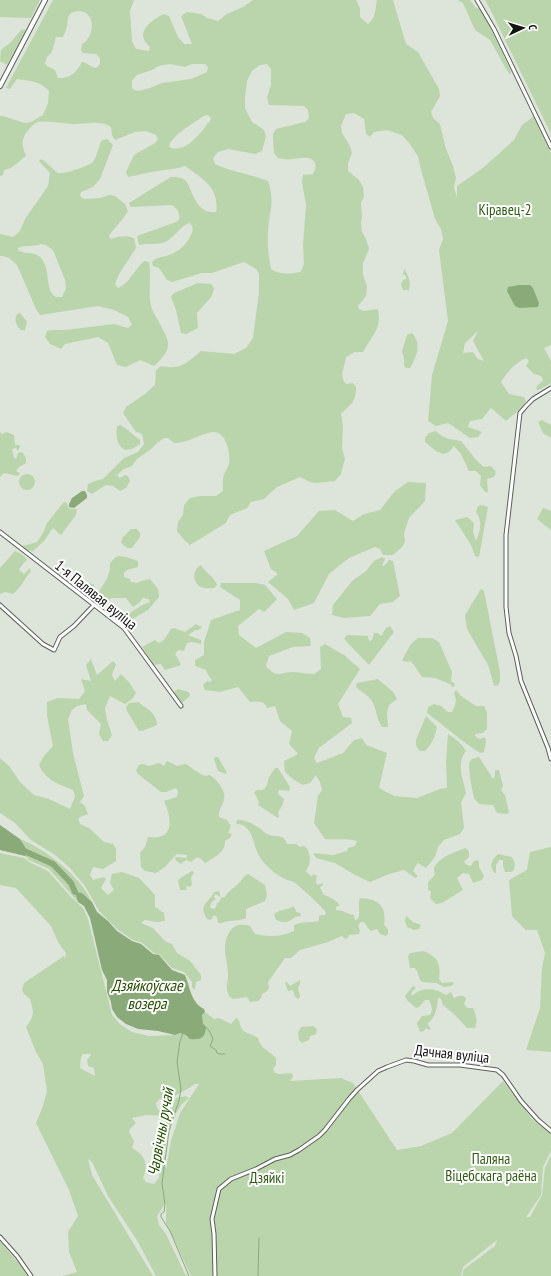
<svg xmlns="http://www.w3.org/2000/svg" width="551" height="1276" viewBox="0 0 551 1276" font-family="'PT Sans Narrow',sans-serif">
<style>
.green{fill:#bad5ac;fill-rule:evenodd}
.water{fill:#8aab79}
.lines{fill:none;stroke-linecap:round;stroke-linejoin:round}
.stream{stroke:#8aab79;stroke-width:1}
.river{stroke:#8aab79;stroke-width:6}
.minor-casing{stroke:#5b6058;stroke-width:5}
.major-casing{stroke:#5b6058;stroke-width:6}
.minor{stroke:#fff;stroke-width:3}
.major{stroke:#fff;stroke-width:4}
.labels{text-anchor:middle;stroke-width:4;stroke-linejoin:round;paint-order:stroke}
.park-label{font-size:15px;fill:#315a14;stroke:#fff}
.street-label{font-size:15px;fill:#111410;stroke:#fff}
.water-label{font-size:16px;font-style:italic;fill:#254d01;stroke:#fff}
</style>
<rect width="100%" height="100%" fill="#dde4da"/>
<path class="green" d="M 0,0 L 40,0 L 31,18 L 0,17 Z
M 53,0 L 134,0 L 130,11 L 132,41 L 136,49 L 149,51 L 150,47 C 148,45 145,42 144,39 C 139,29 156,17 164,14 L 169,16 L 178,37 L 184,44 L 192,44 L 181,16 L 187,12 L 201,14 L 207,18 L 218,21 L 227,14 L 243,7 L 253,0 L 356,0 L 360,8 L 360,17 L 368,24 C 376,18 375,9 377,0 L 393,0 L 406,44 L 418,52 L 439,89 L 440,96 L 431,112 L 433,118 L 440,124 L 446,149 L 453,166 L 456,178 L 454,187 L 457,198 L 457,186 L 483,168 L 514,140 L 522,125 L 534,116 L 551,153 L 551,345 L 544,348 L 551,361 L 551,383 L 541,389 L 537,390 L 536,388 C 538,384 541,383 543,380 L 541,376 L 534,374 L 526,366 L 529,361 L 526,358 C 514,364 508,371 501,382 L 509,394 L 524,397 L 526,401 L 518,411 L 506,421 L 491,408 L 482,419 L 470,421 L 468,427 L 482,432 L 478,437 L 470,438 L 448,423 L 436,426 L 428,421 L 432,375 L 448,321 L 439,250 L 443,239 L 441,229 L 435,219 L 420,166 L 418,156 L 409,143 L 402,135 L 387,130 L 374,132 L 370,137 L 366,134 L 364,119 L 354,113 L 346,114 L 341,126 L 342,133 L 350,146 L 352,153 L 348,163 L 348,171 L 359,180 L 363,187 L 364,196 L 361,203 L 362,217 L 361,223 L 362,232 L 366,239 L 369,249 L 363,263 L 363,275 L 367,286 L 366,296 L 358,306 L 359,309 L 363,311 L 378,309 C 382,329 372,335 363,352 L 355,352 L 346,357 L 342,375 L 344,382 L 347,384 L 353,383 L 356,387 C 356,402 351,404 341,414 L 343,425 L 342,449 L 345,458 L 341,474 L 335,481 L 316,483 L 310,482 L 300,477 L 277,487 L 264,499 L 251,502 L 247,508 L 230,515 L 226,523 L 190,545 L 185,541 L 177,531 L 178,522 L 183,515 L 184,505 L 190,498 L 200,496 L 216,496 L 223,491 C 223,486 222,480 224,475 C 225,471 228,468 229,464 C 231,453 226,431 213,432 C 199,434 189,443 174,443 L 168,438 L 164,438 L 157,443 L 151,449 L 137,459 L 132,466 L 124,469 L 117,475 L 120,478 L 125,475 L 128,476 L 130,481 L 126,488 L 120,491 L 113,486 L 106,485 L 92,494 L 87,491 L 88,484 L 95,481 L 103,479 L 124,458 L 138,452 L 144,444 L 142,434 L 136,432 L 123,413 L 126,407 L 145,394 L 155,385 L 156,370 L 161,366 C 181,370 187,363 201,351 L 234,354 L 246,348 L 253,338 L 259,292 L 259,274 L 256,269 L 244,262 L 212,273 L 202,273 L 172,282 L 167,280 L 159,268 L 153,266 L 152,262 C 157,257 163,257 169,255 C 178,252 186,245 190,237 C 193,231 194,228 190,223 C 182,224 174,238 165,242 C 157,245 147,243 139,245 L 137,236 L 176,222 L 179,220 C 180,212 178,210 172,205 L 131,207 L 130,206 L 129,203 L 171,177 C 176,177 182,177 186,181 C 188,183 189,187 190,189 C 196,202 201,214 216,212 C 220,188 202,178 185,166 L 179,168 L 151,172 L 128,177 L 126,172 L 134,155 L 155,143 L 158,139 L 156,135 L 146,131 L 135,132 L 115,140 L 112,135 L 111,127 C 99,120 88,124 75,124 C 67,124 43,120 38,122 C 33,124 29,129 26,133 C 21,141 22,146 26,156 L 11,168 L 4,170 L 3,175 L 0,176 L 0,116 L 3,116 L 25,123 L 31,122 L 43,115 L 48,103 L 49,91 C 40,81 30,81 17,79 L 10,89 L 6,88 ZM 79,11 C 81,11 84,12 86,13 C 96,20 92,39 82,44 L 81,50 L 83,53 L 96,54 L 100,58 L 100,64 L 96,68 C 90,67 87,62 82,62 C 77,72 70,79 58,78 L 55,70 L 47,66 L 45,63 L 47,57 L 52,52 L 56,37 L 63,37 C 64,34 66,31 67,27 C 69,16 66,13 79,11 ZM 170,64 L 185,67 L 192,64 L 205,64 L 208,67 L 207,72 L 191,79 L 162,83 L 150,88 L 138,91 L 134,90 L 132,88 L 132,80 L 137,75 L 152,70 L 159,66 ZM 267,64 L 271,69 L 271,84 L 267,98 L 269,105 L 304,106 L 308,110 L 309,118 L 305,122 L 276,129 L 273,134 L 273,140 L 274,153 L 278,158 C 283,159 287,160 292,159 C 297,159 303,157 308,158 C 317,160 317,168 313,174 L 303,175 L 302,182 L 306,205 L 303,245 L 304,264 L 301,272 C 291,274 279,275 271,269 C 269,258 267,246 268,234 C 268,213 276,204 268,181 C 250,174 232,172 215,164 L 213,158 L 218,152 L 228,149 L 255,154 L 262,151 L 266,136 L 264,130 L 252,122 L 245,108 L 245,98 L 247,81 L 252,71 L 260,65 ZM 208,115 L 211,118 L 210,121 C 200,133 188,152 171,148 L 169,146 C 172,135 194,123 204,116 ZM 478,331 L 473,341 L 484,361 L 478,359 L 473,352 L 463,353 L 465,343 Z
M 457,0 L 470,0 L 476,8 L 482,9 L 511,71 L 511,73 L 509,74 L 490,40 L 475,30 L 463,3 Z
M 485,0 L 551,0 L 551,134 L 491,11 Z
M 25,29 L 25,32 L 7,65 L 0,61 L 1,50 L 12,41 L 21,30 Z
M 107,139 L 113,145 L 100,179 L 93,187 L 81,192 L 80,196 L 84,199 L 100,198 L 109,195 L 115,196 L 125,204 L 128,211 C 123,220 115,227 109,236 L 111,239 C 118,236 127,235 134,238 L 136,248 L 119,274 L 115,284 L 118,288 C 130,283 134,270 144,261 L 149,262 C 152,277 147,294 152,309 C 155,316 168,336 168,343 C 169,352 160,360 154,366 L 140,360 L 126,367 L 117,365 L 108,343 L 98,337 L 65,344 L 61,349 L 50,344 L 45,337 L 47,331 L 52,330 L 65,330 L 114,324 L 128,328 L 132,325 L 128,317 L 114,310 L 98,306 L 40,315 L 36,309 L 17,265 L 9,258 L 3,256 L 0,256 L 0,234 L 13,237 L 20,231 L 25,219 L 48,186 L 50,173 L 39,161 L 41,159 C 48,163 52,169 58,173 C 62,175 89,166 93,162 C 96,158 99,147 101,141 ZM 41,244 L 46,245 L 53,250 L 65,280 L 66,289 L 62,297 L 56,297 C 54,296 52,294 51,292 C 46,283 50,265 39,256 C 32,251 25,255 18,250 L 18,248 C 24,245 33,247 41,244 Z
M 404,269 C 409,277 411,281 409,290 L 403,290 L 401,284 L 403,280 L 406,279 L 406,276 L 403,274 Z
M 198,283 L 211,284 L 214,288 L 212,296 L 197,313 L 198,328 L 186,334 L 181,333 L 176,310 L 171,297 L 174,293 Z
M 20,313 L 27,322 L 25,330 L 21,330 C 16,326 14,320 17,314 Z
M 412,333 C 422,344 417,356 410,368 L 406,368 L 404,366 L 404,358 L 402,351 L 407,335 Z
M 542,420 L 551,425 L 551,438 L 543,433 L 538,422 Z
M 121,425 L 140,440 L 140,444 L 132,449 L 125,450 C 116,445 116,436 117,426 Z
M 436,431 C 445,440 450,439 461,441 L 477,461 L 484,467 L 491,466 L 496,472 L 494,477 L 487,479 L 488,491 L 486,493 L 480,485 L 481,476 L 476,471 L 469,471 L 461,454 L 454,446 L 449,452 L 443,454 L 436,451 L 425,442 L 425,438 L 429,433 Z
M 0,432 L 2,434 L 7,432 L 14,435 L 15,445 L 19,445 L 20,447 L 18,451 L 16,448 L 12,449 L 14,458 L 15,459 L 17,457 L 18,453 L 21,452 L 23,453 L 26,458 L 26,463 L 19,467 L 16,471 L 20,473 L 18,476 L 4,473 L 0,477 Z
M19 482a8 8 0 1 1 16 0a8 8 0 1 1-16 0Z
M 408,482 L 426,483 L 425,501 L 409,518 L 404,533 L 405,542 L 402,547 L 393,555 L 383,555 L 380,549 L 375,547 L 349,558 L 329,574 L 314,603 L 294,610 L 288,599 L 268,582 L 278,574 L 271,569 L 264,551 L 297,536 L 319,511 L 335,510 L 353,521 L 364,514 L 380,510 L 395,491 Z
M 64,502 L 67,503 L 68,507 L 71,509 L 77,509 L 76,515 L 61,535 L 53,528 L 44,541 L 33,551 L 25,550 L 23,546 L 37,542 L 43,533 L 47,523 Z
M 482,505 L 488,507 L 479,557 L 475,556 L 471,545 L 455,520 L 467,517 L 474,523 L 473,532 L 476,541 C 480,532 483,521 476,512 L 478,506 Z
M 543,508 L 551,511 L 551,530 L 537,519 Z
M 131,529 L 137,529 L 140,533 L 140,537 L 132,548 L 128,548 L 123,545 L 121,542 L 123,537 Z
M 15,551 L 21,554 L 26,558 L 27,560 L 22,565 L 19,570 L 24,574 L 30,568 L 31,571 C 24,579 22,587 13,594 L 5,592 L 0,594 L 0,568 Z
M 118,556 L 126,557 L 138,561 L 138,567 L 127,570 L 124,573 L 124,577 L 130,579 L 131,582 L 137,583 L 141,581 L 150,579 L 158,589 L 159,597 L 148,610 L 124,624 L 120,623 L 118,621 L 142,605 L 150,602 L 149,599 L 143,598 L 139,603 L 133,607 L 126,598 L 112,598 L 99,606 L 79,590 L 89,583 L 95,585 L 92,590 L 93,594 L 97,594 C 101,588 107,580 109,573 C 112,564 106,564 118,556 Z
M 382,557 L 385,559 L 382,566 L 384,566 L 389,560 L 393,561 L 400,596 L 393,602 L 380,604 L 370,616 L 344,618 L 332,615 L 333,605 L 352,581 L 366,571 L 374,561 Z
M 201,565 C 205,573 214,576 217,585 L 214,588 C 210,588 205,589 201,587 C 192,582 192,570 201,565 Z
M 221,583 L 256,583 L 265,585 L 277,599 L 264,612 L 259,609 L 238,626 L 239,635 L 256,648 L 286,632 L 302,633 L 310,638 L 311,646 L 293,647 L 269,656 L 266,666 C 276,678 279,673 292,672 C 299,672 307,674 314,674 L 321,669 L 320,647 L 325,644 L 344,655 L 360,669 L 338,704 L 343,717 L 351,718 L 352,723 L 319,748 L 314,758 L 317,763 L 343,753 L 354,740 L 362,738 L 366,745 L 387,753 L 379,788 L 394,796 L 417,798 L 440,789 L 447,788 L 446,762 L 448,734 C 456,739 461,743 466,751 C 456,763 463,779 466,793 L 461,802 L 464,828 L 460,834 L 444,840 L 438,847 L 435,857 L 426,868 L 418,863 L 415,867 L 413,871 L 418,876 L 415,878 L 404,870 L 389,874 L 370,882 L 355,875 L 335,863 L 316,858 L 313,853 L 333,855 L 347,851 L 348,848 L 355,846 L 357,841 C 347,838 336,840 325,839 L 314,823 L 318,796 L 322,790 L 320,782 L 316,775 L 310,783 L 303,785 L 294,780 L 285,772 L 284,761 L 298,754 L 289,744 L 292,731 L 280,721 L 275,706 L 267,708 C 265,700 257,702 250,702 L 238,687 L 220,692 L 205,690 L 203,685 L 207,681 L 210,682 L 212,680 L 208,675 L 206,670 L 195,666 L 195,660 L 204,655 L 204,642 L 211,620 L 240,610 L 240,600 L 220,587 Z
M 481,589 L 484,591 L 500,672 L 500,681 L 498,685 L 494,686 L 489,667 L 467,629 L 465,615 Z
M 196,624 L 202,627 L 200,629 L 194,631 L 188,635 L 201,640 L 201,644 L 192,642 L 187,643 L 184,651 L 179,650 L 175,653 L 181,665 L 165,670 L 161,664 L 154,665 L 142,647 L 155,640 L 159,643 L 164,640 L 171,629 L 174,628 L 185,632 Z
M 390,626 L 394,632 L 369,665 L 344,639 L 347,635 L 368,636 L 369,641 L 372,640 L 374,633 L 378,633 L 381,636 L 386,628 Z
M 418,638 L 432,638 L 439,642 L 452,672 L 451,681 L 455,684 L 454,686 L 452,687 L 450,684 L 435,678 L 422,677 L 414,665 L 410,661 L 406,662 L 402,660 L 411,644 Z
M 91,659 L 97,675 L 113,661 L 116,664 L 112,675 L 115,681 L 121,674 L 129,682 L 136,693 L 132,699 L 125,704 L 110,696 L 105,708 L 107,720 L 112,735 L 108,741 L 103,741 L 99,734 L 101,724 L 87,710 L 86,704 L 77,706 L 72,710 L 68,719 L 73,753 L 84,796 L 80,802 L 85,806 L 88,814 L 78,818 L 80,824 L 89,828 L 104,842 L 113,844 L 116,849 L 116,861 L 103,869 L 93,867 L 90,875 L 93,880 L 104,877 L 106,879 L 101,888 L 108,895 L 114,890 L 110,883 L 112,874 L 122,872 L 139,878 L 155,895 L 155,907 L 164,913 L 165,921 L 157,922 L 145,920 L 141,923 L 153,928 L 165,941 L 172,944 L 177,953 L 190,961 L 201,975 L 201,980 L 196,982 L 195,989 L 192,988 L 192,982 L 184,972 L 172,968 L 160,955 L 154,953 L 142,943 L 133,940 L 118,930 L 99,911 L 85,886 L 69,867 L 55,855 L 31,840 L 15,823 L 0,813 L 0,758 L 10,767 L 20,782 L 34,795 L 49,799 L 70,809 L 75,796 L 73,790 C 59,784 46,781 39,765 L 44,756 L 53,746 L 47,716 L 47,702 L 58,698 L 79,699 L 85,691 L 81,679 L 91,681 L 86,665 Z
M 378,679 L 393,692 L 397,699 L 389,705 L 387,713 L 388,727 L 382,727 C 377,720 377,713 374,705 C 371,697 363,693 356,687 L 357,683 Z
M 178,689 L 189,692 L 190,696 L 182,703 L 175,695 L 174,692 Z
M 456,690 L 461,696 L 476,706 L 484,706 L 487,713 L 487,729 L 483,733 L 475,734 L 476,737 L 480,739 L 485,737 L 486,742 L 484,752 L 480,753 C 461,741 445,726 427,713 L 428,707 L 434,704 L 441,706 L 448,712 L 452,712 C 456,705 457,700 454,693 Z
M 138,702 C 146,708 157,713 157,725 L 142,731 L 139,731 L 127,711 L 126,707 L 129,703 Z
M 426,716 L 437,727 C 435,737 432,744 425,751 L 420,751 L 416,746 L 416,740 Z
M 215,757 L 218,757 L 227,773 L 226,774 L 218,771 L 214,759 Z
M 479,757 L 493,779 L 495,776 L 495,770 L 499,770 L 503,786 L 501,790 L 505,795 L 509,812 L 507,814 L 497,813 L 493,805 L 479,804 L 474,798 L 470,778 L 469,763 L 472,759 Z
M 167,761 L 177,766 L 186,764 C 192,768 198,773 205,776 L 210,775 C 217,780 226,790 224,799 C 223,806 218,810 219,817 L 227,820 L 231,826 L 228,833 L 232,834 L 230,838 L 225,841 C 226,852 213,858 205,863 L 200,858 L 197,857 L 191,862 L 186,860 L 181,864 L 175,860 L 176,857 L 187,858 L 187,855 L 177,854 L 165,867 L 156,873 L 145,871 L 141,867 L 140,853 L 145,847 L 148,837 C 175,841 172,818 164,801 L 177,797 L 178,791 L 176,788 L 166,792 L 161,792 L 138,774 L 136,770 L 139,765 L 143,764 L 149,766 L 159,763 L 164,766 Z
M 275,768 L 278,768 L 290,787 L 289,791 L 282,790 L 279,790 L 278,794 L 284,799 L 282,806 L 278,812 L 279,817 L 278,818 L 258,805 L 259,802 L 254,792 L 257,790 C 267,792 267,784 269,777 C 271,774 273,771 275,768 Z
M 237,820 C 247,820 253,824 261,829 C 263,831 266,834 269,835 C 276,837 284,834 287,844 L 296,844 L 300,847 L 303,846 L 306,847 C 311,855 311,863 306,871 L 312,877 L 313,874 L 317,876 L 316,882 L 317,885 L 323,883 L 323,885 L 320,887 L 323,894 L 333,899 L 340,905 L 336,907 L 336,910 C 344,910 346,914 354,915 L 355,920 L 358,919 C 361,912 357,905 360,898 C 378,899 387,905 384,925 L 388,929 L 388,934 L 386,936 L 380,934 L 377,929 L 371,931 L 368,928 L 364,922 L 361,922 L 358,925 L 360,931 L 359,934 L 349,935 L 348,938 L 345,939 L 342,936 L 328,942 L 300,950 L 291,958 L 285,958 L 268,982 L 269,988 L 266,992 L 262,994 L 261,998 L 258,1001 L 250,1002 L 247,997 L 233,999 L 229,996 C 225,986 228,985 228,975 C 228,959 220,946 230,931 C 235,924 242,924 250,926 L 255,934 C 269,937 281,937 294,931 L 294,925 C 303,921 309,923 319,921 L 319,916 L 321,915 L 325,915 L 326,912 C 316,901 305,891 294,882 C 291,880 288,881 285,879 C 276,875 267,867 261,859 C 252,848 255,824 236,824 Z
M 20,839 C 47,850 79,875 92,902 L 82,893 L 76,893 L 78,902 L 49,869 L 29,860 L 25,856 L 29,852 Z
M 551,847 L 551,1052 L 526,1050 L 540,1008 L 542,968 L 545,953 L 537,930 L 526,930 L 512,916 L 509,880 L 527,870 L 530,852 Z
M 466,848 L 469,852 L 469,857 L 464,862 L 467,865 L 471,866 L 474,861 L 477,860 L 479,862 L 479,867 L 484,876 L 482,880 L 473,883 L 469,874 L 463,873 L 457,878 L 463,890 L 442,903 L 436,904 L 430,898 L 431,891 L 428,890 L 428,882 L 435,875 C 434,873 434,871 434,869 C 438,857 455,852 466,848 Z
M 0,853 L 24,858 L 31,863 L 48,871 L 70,896 L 83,908 L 88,919 L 112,1015 L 121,1025 L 132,1032 L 149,1036 L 175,1035 L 180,1033 L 186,1035 L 206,1027 C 203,1023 202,1020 202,1015 L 205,1012 L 214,1019 L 219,1018 L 231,1024 L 236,1018 L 239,1020 C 242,1036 248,1031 258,1038 C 260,1048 269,1051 276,1058 L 276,1065 L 273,1069 L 275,1073 L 279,1074 L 292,1073 L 293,1077 L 290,1081 L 341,1078 L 353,1083 L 397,1150 L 421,1146 L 452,1133 L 503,1081 L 533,1120 L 549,1132 L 551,1131 L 551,1151 L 543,1167 L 541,1195 L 526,1217 L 530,1217 L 542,1195 L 545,1168 L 551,1155 L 551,1276 L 462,1276 L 464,1269 L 495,1246 L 497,1240 L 463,1267 L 461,1276 L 191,1276 L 166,1223 L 166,1202 L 157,1216 L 159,1225 L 166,1234 L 185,1274 L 188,1276 L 156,1276 L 138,1242 L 108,1196 L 92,1162 L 88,1159 L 92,1175 L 153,1276 L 62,1276 L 77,1272 L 69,1252 L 68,1232 L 78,1216 L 69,1190 L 36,1123 L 43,1106 L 47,1091 L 43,1064 L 36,1052 L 26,1027 C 35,1015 34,1013 30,999 L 24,994 L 22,990 L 24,983 L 64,956 L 65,959 L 66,953 L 58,942 L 51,926 L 16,888 L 0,885 ZM 83,1054 L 90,1054 L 91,1055 L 87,1060 L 88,1066 L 94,1068 L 95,1076 L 80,1068 L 81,1057 ZM 195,1084 L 199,1084 L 180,1113 L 171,1141 L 166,1169 C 161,1153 170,1121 180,1107 C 182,1103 186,1101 189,1098 L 186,1096 L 176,1098 L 163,1130 L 160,1148 L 159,1178 L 154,1184 L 146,1182 L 143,1178 C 149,1164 145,1155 132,1148 L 134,1141 L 130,1134 L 129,1130 L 136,1123 L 132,1118 L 147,1115 L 164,1116 L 157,1108 L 156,1103 L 160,1099 L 165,1097 L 171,1099 C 178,1093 187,1090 195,1084 Z
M 498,854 L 512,857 L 515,864 L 514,870 L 511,872 L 505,872 L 503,866 L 503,860 L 499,860 L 496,865 L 496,873 L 494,873 L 491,866 L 493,859 Z
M 192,871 L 194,872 L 191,878 L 192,885 L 190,887 L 186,886 L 187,890 L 180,890 L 178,880 L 182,877 Z
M 248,874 L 265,885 L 267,895 L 265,901 L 246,909 L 246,918 C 239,921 237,920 230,921 C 225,921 223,924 218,923 L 217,917 L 214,915 L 211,920 L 207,919 C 198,904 208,904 214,892 L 218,891 L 220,893 L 220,897 L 215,894 L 214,897 L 216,899 L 211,903 L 210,907 L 212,909 L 216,908 L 217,903 L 219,902 L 221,898 L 225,897 C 228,891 234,888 239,883 C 243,879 243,876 248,874 Z
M 294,906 L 296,912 L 300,913 L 301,916 L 295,917 C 289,923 284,923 276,920 L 274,914 C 281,908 286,911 294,906 Z
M 406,916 L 413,922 L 421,925 L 419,929 L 414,930 L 407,927 L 405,921 Z
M 423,951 C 438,957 441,963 439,979 L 442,983 L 453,982 L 454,984 L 451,986 L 444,987 L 436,983 L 422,982 L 420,980 L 417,971 L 415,968 L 410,968 L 408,956 L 410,953 Z
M 300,980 L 300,984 L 298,987 L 300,997 L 298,999 L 295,997 L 293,990 L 288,991 L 285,983 L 287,982 L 290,986 Z
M 413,986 L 416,988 L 412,992 L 411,995 L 413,995 C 423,987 435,988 446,995 L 451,992 L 454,998 L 459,996 L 464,996 L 466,999 L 464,1004 L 467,1008 L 473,1008 C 476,1015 478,1021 475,1028 L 467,1028 L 455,1015 L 443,1005 L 441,999 L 438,998 C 437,1008 436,1017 428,1023 L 428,1025 L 431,1029 L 429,1030 L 426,1028 L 424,1031 L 420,1032 L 417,1023 L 422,1016 L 430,1015 C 433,1010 432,1006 429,1000 L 425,1000 L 419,1007 L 416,1008 L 407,1000 L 405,996 Z
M 313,1026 L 317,1029 L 316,1034 L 310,1036 L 309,1040 L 302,1043 L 299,1040 L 298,1033 L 301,1027 Z
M 0,1241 L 29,1276 L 0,1276 Z"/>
<path class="water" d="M 519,285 L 530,285 L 533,288 L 539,303 L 538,307 L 519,308 L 515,306 L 507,291 L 508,287 Z
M 82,491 L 85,491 L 87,495 L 87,498 L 74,508 L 69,507 L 69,504 L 72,498 Z
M 0,825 L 20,839 L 29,853 L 25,856 L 0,850 Z
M 75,892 L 82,893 L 92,902 L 97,912 L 108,921 L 117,931 L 132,941 L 141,944 L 153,954 L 159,955 L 172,970 L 185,975 C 190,987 191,1003 204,1009 L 205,1012 L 202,1015 L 203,1023 L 206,1027 C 205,1038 201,1040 190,1039 L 186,1035 L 180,1033 L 175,1035 L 158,1031 L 138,1029 L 126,1024 L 117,1017 L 112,1009 L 111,1002 L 107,992 L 107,980 L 102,970 L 90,918 L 84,906 L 78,902 Z"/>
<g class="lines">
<path class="stream" d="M 206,1027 L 210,1032 L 213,1039 L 210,1046 L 216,1050 L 217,1053 L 220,1054 L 225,1054
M 183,1033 L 180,1041 L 177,1062 L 181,1089 L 179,1101 L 175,1112 L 169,1131 L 162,1183 L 165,1204 L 164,1212 L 161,1214 L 161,1217 L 170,1231 L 189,1276
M 258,1276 L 259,1238"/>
<path class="river" d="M 22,850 L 53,864 L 71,883 L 75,892"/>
<g class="minor-casing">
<path id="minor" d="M 477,0 L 494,29 L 551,147
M 551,388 L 533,399 L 526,406 L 520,413 L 506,535 L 506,607 L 509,633 L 516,656 L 521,681 L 548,748 L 551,759
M 0,532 L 124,628 L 181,706
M 0,605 L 43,644 L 54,650 L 60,637 L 74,626 L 94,605
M 0,1237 L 17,1256 L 31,1276
M 215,1276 L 214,1234 L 212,1219 L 219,1189 L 231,1179 L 256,1169 L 275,1159 L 290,1155 L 299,1150 L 319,1136 L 325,1130 L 349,1099 L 357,1090 L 378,1071 L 387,1067 L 406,1060 L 414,1061 L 428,1065 L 460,1065 L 497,1070 L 503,1075 L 521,1101 L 538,1120 L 551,1131"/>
</g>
<g class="major-casing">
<path id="major" d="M 0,86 L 45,0"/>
</g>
<use href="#minor" class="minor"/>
<use href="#major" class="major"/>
</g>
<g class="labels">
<g class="park-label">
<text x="505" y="215">Кіравец-2</text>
<text x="491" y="1164">Паляна<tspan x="491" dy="17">Віцебскага раёна</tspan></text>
<text x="267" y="1183">Дзяйкі</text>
</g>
<g class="street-label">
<text transform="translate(96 595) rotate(39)" y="5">1-я Палявая вуліца</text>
<text transform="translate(452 1054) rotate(6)" y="5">Дачная вуліца</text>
</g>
<g class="water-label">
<text x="147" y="991">Дзяйкоўскае<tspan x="147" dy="18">возера</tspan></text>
<text transform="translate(160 1132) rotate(-80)" y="6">Чарвічны ручай</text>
</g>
</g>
<g transform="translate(523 28) rotate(86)" stroke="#ffffff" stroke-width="3" paint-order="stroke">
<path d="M0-3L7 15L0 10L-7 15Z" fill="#111410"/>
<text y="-6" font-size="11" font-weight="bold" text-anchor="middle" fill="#111410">С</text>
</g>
</svg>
